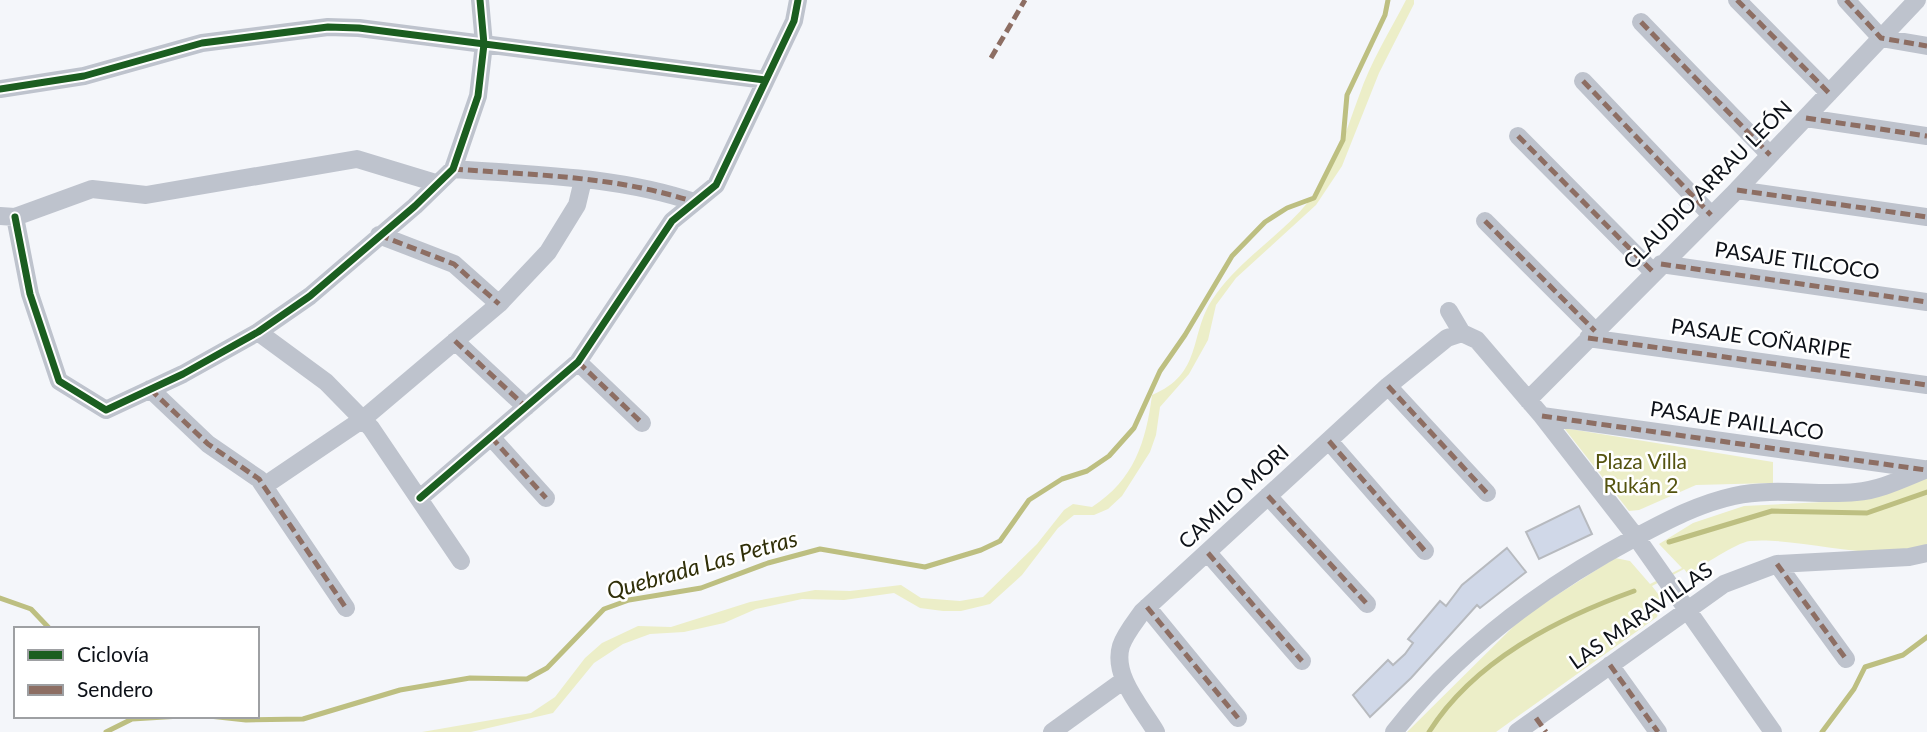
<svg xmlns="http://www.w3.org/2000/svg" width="1927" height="732" viewBox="0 0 1927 732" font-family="Lato,sans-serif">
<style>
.green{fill:#eceec8}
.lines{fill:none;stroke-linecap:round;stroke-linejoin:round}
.stream{stroke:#bdbf81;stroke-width:5}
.building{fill:#d0d8e8;stroke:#b7babf;stroke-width:2}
.street{stroke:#bec3cd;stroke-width:18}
.quiet{stroke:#8d6e63;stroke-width:5;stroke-dasharray:10 5;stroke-linecap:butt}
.cycleway-casing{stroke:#fff;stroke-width:11}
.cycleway{stroke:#1b5e20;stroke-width:7}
.labels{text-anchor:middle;stroke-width:5;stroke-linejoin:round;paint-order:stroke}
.street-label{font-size:21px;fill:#0d1118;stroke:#fff}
.park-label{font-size:21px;fill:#54530f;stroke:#fff}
.water-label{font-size:23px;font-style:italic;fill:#302f08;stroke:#fff}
</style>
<rect width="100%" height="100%" fill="#f4f6fa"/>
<path class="green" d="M 1406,0 L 1414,0 L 1414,4 L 1379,73 L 1342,166 L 1316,205 L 1236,278 L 1216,305 L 1208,340 L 1189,374 L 1160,407 L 1156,435 L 1150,452 L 1122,496 L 1108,509 L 1094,515 L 1074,515 L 1058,528 L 1022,575 L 990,604 L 961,611 L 943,611 L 920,608 L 894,593 L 844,600 L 802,599 L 756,609 L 724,623 L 684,632 L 650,634 L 623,644 L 594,663 L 553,713 L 471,732 L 422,732 L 531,713 L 555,697 L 585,658 L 602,643 L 638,626 L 671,627 L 750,602 L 815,590 L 850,591 L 901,585 L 921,598 L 960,601 L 983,597 L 1037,544 L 1064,510 L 1073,504 L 1092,507 C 1134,480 1146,442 1152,395 C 1203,374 1189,335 1212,300 C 1238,260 1280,237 1309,201 C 1335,169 1345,134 1359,96 C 1370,63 1390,31 1406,0 Z
M 1564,428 L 1773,462 L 1773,483 L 1696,485 L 1639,510 L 1629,511 Z
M 1927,475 L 1927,544 C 1886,566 1796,536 1750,541 C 1735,543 1703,566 1688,574 L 1684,569 L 1652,586 L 1662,599 L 1657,617 L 1496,732 L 1407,732 L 1524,616 L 1615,558 L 1630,561 L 1650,584 L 1682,568 L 1659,544 L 1693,523 L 1744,506 L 1844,501 Z"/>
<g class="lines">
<path class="stream" d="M 1669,542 L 1772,511 L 1867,513 L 1927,492
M 0,598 L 31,609 L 50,629
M 209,716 L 246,720 L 303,719 L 400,690 L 470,678 L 527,679 L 547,668 L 604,609 L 629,600 L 701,588 L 768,563 L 820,549 L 925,567 L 981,550 L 1000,541 L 1029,500 L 1062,479 L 1087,471 L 1109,456 L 1134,428 L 1160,371 L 1185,335 L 1232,256 L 1265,222 L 1287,208 L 1314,198 L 1343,140 L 1347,95 L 1385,15 L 1388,0
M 106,732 L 132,719 L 181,716
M 1429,732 C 1474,661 1556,619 1634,591
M 1822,732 L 1854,689 L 1865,667 L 1903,655 L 1927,637"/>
</g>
<path class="building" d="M 1579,506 L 1592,534 L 1539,559 L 1526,532 Z
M 1507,548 L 1526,572 L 1480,608 L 1477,605 L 1411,678 L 1370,717 L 1353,695 L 1388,660 L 1393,665 L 1405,654 L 1413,643 L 1408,639 L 1440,601 L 1446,606 L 1462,585 Z"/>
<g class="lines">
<path class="street" d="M 1737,0 L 1829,93
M 1846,0 L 1881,38 L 1927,46
M 1641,22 L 1770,155
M 1583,81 L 1711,215
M 0,89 L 84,76 L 202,43 L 328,27 L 359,28 L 765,80
M 1806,118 L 1927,136
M 1518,136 L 1653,272
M 453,169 C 533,175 617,176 694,202
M 1737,190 L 1927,217
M 0,216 L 15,217 L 92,189 L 146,195 L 357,159 L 436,183
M 15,217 L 30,294 L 59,381 L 106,410 L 183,374 L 258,332 L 310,296 L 415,206 L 453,169 L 478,96 L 484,44 L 480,0
M 1485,221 L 1595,331
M 379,235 L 454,264 L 499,304
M 1661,264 L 1927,302
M 1449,311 L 1462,333 L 1477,340 L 1542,416 L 1636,537 L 1773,732
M 258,332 L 326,382 L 371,428 L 461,561
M 1588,338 L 1927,385
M 455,341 L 526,407
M 578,362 L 642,423
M 1388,386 L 1487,493
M 150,389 L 208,444 L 259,479 L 346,608
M 1528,400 L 1737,190 L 1917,0
M 1542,416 L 1923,469
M 491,437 L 546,498
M 1329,441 L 1425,551
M 264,486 L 363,419 L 499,304 L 548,252 L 577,205 L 583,180
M 1268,496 L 1367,604
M 420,498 L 578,362 L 672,221 L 716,185 L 794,21 L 798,0
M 1208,553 L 1302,661
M 1777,564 L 1846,659
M 1147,607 L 1238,718
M 1610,665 L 1658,732
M 1052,732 L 1124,680
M 1156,732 C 1142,708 1112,676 1121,646 C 1125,634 1135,622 1142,612 L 1388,386 L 1447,338 L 1462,333
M 1394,732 C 1459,649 1544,586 1636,537 C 1668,520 1698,504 1734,496 C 1775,487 1816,496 1856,492 C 1881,490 1904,478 1927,469
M 1517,732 L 1724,584 L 1777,564 L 1909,557 L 1927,553"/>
<path class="quiet" d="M 1737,0 L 1829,93
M 1846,0 L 1881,38 L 1927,46
M 1641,22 L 1770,155
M 991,58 L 1025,0
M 1583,81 L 1711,215
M 1806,118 L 1927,136
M 1518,136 L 1653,272
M 453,169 C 533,175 617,176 694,202
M 1737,190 L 1927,217
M 1485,221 L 1595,331
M 379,235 L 454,264 L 499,304
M 1661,264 L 1927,302
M 1588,338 L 1927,385
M 455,341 L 526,407
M 578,362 L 642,423
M 1388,386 L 1487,493
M 150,389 L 208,444 L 259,479 L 346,608
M 1542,416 L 1926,470
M 491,437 L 546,498
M 1329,441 L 1425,551
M 1268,496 L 1367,604
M 1208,553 L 1302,661
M 1777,564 L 1846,659
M 1147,607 L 1238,718
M 1610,665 L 1658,732
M 1536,718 L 1546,732"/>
<g class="cycleway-casing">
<path id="cycleway" d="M 0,89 L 84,76 L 202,43 L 328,27 L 359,28 L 765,80
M 15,217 L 30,294 L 59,381 L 106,410 L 183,374 L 258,332 L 310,296 L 415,206 L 453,169 L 478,96 L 484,44 L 480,0
M 420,498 L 578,362 L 672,221 L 716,185 L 794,21 L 798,0"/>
</g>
<use href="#cycleway" class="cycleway"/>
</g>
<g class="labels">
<g class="street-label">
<text transform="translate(1708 185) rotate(-45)" y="7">CLAUDIO ARRAU LEÓN</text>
<text transform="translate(1797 261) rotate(8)" y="7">PASAJE TILCOCO</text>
<text transform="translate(1761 339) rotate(8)" y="7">PASAJE COÑARIPE</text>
<text transform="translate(1737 421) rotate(8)" y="7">PASAJE PAILLACO</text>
<text transform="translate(1234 497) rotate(-43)" y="7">CAMILO MORI</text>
<text transform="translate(1641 616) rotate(-35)" y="7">LAS MARAVILLAS</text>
</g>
<g class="park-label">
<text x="1641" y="469">Plaza Villa<tspan x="1641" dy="24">Rukán 2</tspan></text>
</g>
<g class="water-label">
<text transform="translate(702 565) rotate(-16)" y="8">Quebrada Las Petras</text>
</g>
</g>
<rect x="14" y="627" width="245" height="91" fill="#ffffff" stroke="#9ea0a3" stroke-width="2"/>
<rect x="28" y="650" width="35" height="10" fill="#1b5e20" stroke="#9ea0a3" stroke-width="2"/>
<text x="77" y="662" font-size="21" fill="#0d1118">Ciclovía</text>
<rect x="28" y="685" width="35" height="10" fill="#8d6e63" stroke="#9ea0a3" stroke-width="2"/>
<text x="77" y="697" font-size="21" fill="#0d1118">Sendero</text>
</svg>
